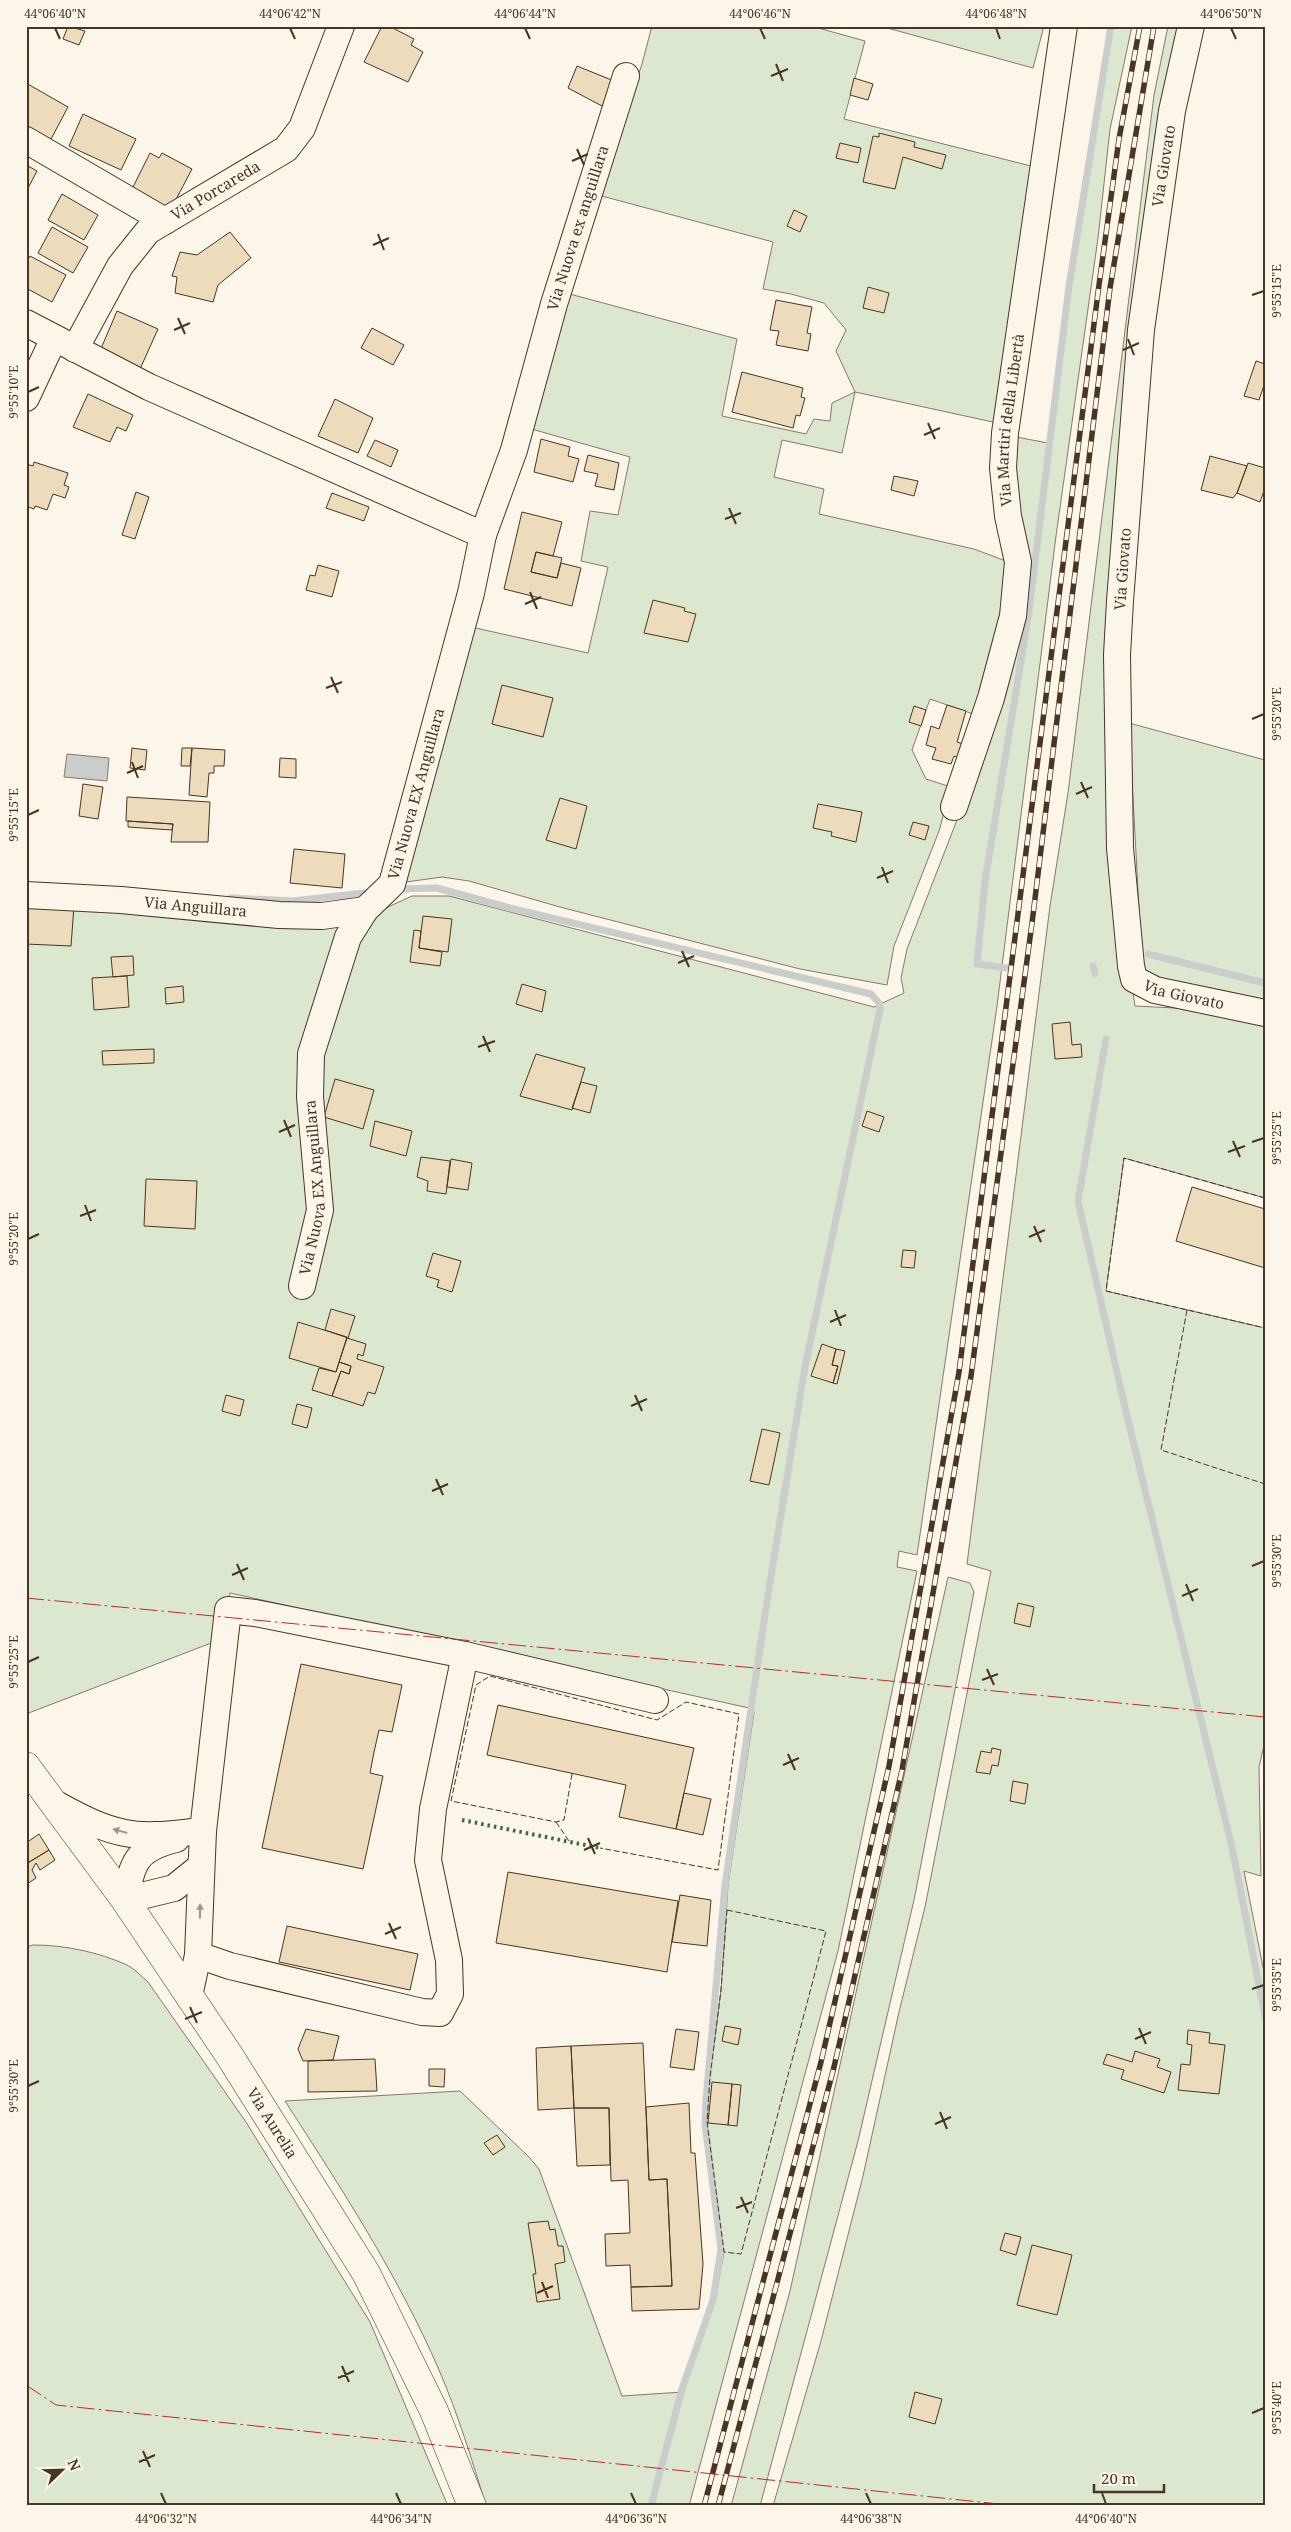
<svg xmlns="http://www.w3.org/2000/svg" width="1291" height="2532" viewBox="0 0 1291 2532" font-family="'Noto Serif',serif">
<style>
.green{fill:#dce7d0;stroke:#887966}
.water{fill:#c9cecd;stroke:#887966}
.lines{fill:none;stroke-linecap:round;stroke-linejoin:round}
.stream{stroke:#c9cecd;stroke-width:7}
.building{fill:#ecdcbc;stroke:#4a3520}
.minor-casing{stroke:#4a3520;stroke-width:28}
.major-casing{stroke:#4a3520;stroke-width:29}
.minor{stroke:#fbf6e9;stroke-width:26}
.major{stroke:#fbf6e9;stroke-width:28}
.rail-casing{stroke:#4a3520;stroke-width:5.5}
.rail{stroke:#fbf6e9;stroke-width:4;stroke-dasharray:11;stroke-linecap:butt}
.hedge{stroke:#436837;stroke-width:4;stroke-dasharray:2.5 4;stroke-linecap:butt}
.fence{stroke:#4a3520;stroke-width:1;stroke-dasharray:6 2.5;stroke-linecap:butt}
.power{stroke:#c62828;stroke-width:1;stroke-dasharray:18 4 2.5 4;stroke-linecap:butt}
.oneway{fill:#a29684}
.ticks{fill:none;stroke:#4a3520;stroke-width:2}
.labels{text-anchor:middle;stroke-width:4;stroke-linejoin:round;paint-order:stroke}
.street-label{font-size:15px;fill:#4a3520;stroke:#fbf6e9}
.neatline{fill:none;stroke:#4a3520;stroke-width:2}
.ticks-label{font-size:12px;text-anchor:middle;fill:#4a3520}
</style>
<rect width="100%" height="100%" fill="#fbf6e9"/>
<path class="green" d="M 652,26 L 811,26 L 865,41 L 844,119 L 1035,167 L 1002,424 L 855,392 L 842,453 L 782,440 L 774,477 L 824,489 L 819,514 L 974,549 L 1011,563 L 1008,602 L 976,715 L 930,699 L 912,750 L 926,779 L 951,787 L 939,831 L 894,946 L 887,985 L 800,969 L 560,907 L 469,881 L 442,877 L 392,884 L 462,625 L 588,653 L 608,567 L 581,561 L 590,511 L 618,515 L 630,457 L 528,428 L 566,293 L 737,339 L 722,416 L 806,434 L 814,419 L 830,421 L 832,403 L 855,392 L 836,351 L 846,330 L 824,303 L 791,294 L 763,289 L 773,242 L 598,195 L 642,64 Z
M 880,26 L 1044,26 L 1033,68 Z
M 1111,26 L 1132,26 L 1110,129 L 1098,238 L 1056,536 L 997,1006 L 917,1555 L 899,1551 L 897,1567 L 917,1571 L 838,1951 L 689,2506 L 486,2506 C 472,2460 458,2414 439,2370 C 398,2275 341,2188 285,2101 L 460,2091 L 529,2157 L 539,2169 L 622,2396 L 683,2392 L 715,2300 L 724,2252 L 707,2122 L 710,2077 L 721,1990 L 728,1885 L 754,1712 L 749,1708 L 230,1593 L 219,1640 L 26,1714 L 26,901 L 377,912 L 412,896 L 449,896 L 874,1007 L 904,993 L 901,978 L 907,949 L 962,807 L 1011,651 L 1011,436 L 1048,443 L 1069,286 Z
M 1168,26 L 1185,26 L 1135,329 L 1117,887 L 1135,1006 L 1216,1010 L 1265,1021 L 1265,1198 L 1124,1158 L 1106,1291 L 1265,1328 L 1265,1741 L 1259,1767 L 1261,1876 L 1244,1871 L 1265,1977 L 1265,2506 L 773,2506 L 821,2341 L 863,2176 L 899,2012 L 925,1907 L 991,1571 L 967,1564 L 1050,906 L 1068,793 L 1154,95 Z
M 1129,723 L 1265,760 L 1265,1000 L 1211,988 L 1180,989 L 1153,981 L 1142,965 Z
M 948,1577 L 970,1583 L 974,1592 L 914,1900 L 858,2141 L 760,2506 L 731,2506 L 790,2291 Z
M 33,1945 C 65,1945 98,1952 127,1965 C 135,1969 142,1977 148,1982 L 246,2122 L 370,2322 L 448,2506 L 26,2506 L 26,1947 Z"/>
<path class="water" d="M 67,754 L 109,758 L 107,781 L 64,777 Z"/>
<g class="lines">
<path class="stream" d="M 396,889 L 437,888 L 510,908 L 871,994 L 879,1003 L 880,1009 L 805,1367 L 767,1601 L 725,1885 L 706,2100 L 705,2124 L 721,2249 L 713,2300 L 682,2389 L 651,2506
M 231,898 L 293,901 L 372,892
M 1148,954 L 1265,983
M 1093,966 L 1095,974
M 1006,968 L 977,964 L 985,881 L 1028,618 L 1069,286 L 1111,26
M 1106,1039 L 1078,1201 L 1127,1416 L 1232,1847 L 1265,2016"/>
</g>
<path class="building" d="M 68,26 L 85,31 L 79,45 L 63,39 Z
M 382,26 L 389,26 L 414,39 L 411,45 L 423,52 L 408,82 L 364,62 Z
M 577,66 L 614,81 L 602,106 L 568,88 Z
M 854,78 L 873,84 L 868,100 L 850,95 Z
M 26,83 L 68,107 L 50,141 L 26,129 Z
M 83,114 L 136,139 L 121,170 L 69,146 Z
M 879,133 L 915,142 L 914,147 L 946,155 L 942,169 L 903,157 L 895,189 L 863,182 L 873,136 L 879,137 Z
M 840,143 L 861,148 L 858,163 L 836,158 Z
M 150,153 L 159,158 L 162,153 L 192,169 L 171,209 L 132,189 Z
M 26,165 L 37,171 L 26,192 Z
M 62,194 L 98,215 L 84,240 L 48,220 Z
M 794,210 L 807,216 L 800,232 L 787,226 Z
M 52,227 L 88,247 L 73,273 L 38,253 Z
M 230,232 L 251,258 L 218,285 L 213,302 L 175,293 L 177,277 L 172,276 L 180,252 L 197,255 Z
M 30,256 L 66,275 L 52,302 L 26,288 L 26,262 Z
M 868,287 L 889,293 L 884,313 L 863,308 Z
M 776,300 L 812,307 L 807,333 L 811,334 L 808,351 L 776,345 L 779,331 L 770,330 Z
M 117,311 L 158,329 L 140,369 L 100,351 Z
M 372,328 L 404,345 L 393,365 L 361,348 Z
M 1256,361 L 1265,364 L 1265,382 L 1259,400 L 1244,396 Z
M 742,372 L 803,388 L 801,397 L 805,398 L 800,416 L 796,415 L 793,428 L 732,412 Z
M 88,394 L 133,415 L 126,431 L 117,427 L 110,442 L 73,427 Z
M 335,399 L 373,418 L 358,453 L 318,436 Z
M 541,439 L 570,447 L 568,456 L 579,459 L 573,482 L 534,472 Z
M 375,440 L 398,450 L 391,467 L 367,456 Z
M 588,455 L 619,463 L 614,490 L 595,486 L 598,474 L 584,471 Z
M 1210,456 L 1247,466 L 1237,493 L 1233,498 L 1201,490 Z
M 34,462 L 68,473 L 64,485 L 69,487 L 65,498 L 53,494 L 47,510 L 35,506 L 34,509 L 26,506 L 26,464 L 33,466 Z
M 1248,463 L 1265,468 L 1265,488 L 1260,502 L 1237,493 Z
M 894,476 L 918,481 L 914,496 L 891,490 Z
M 136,492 L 149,497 L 135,539 L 122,535 Z
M 332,493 L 369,507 L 364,521 L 326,508 Z
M 522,512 L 562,522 L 553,556 L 536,552 L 531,572 L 557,578 L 561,563 L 581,568 L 572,606 L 504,589 Z
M 536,552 L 562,558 L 557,578 L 531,572 Z
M 318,565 L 339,571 L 332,597 L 306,590 L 310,575 L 315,576 Z
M 653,600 L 685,608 L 684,611 L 696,614 L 688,642 L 644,633 Z
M 502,685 L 553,698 L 543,737 L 492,724 Z
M 947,705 L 966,711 L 957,742 L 963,744 L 959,758 L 954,756 L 951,764 L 932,759 L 936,748 L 926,745 L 931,726 L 939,729 Z
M 914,706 L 926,710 L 921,726 L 909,722 Z
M 132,748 L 147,750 L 145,770 L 130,768 Z
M 182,748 L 192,748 L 190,766 L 181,766 Z
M 192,748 L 225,750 L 224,766 L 214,766 L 214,773 L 209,773 L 207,797 L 189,795 Z
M 280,758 L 296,759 L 296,778 L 279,777 Z
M 83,784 L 103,787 L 98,819 L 79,816 Z
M 127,797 L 210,802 L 208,842 L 171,842 L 173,824 L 126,821 Z
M 560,798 L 587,806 L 576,849 L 546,840 Z
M 818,804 L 862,812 L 856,842 L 831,836 L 832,832 L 813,828 Z
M 128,821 L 173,824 L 172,830 L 128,827 Z
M 913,822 L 929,826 L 925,840 L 909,835 Z
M 294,849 L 345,854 L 342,888 L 290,883 Z
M 26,903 L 74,906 L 71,946 L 26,944 Z
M 423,916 L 452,919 L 448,952 L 419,948 Z
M 414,930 L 421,931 L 419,948 L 442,952 L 440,966 L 410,962 Z
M 133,956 L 134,975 L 113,977 L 111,957 Z
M 127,976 L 129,1007 L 94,1010 L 92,978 Z
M 522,984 L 546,991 L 542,1012 L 516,1004 Z
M 183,986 L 184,1002 L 166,1004 L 165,988 Z
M 1070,1022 L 1072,1045 L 1081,1044 L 1082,1057 L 1055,1059 L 1052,1024 Z
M 154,1049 L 154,1063 L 103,1065 L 102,1051 Z
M 536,1054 L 585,1068 L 572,1110 L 520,1096 Z
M 335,1079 L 374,1090 L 363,1129 L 324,1117 Z
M 581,1082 L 597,1086 L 590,1113 L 572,1108 Z
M 867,1111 L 884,1117 L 879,1132 L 862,1126 Z
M 375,1121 L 412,1131 L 406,1156 L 370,1146 Z
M 421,1157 L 450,1161 L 446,1194 L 427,1191 L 428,1181 L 417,1177 Z
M 451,1159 L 472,1163 L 468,1190 L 447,1187 Z
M 146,1179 L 197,1181 L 195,1229 L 144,1226 Z
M 1192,1187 L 1265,1209 L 1265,1268 L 1176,1241 Z
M 903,1250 L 916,1251 L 914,1268 L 901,1267 Z
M 433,1253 L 461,1261 L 452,1292 L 437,1287 L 439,1280 L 426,1276 Z
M 331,1309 L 355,1316 L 348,1338 L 325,1330 Z
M 298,1322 L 347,1337 L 336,1372 L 289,1358 Z
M 347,1338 L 366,1344 L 363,1356 L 358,1354 L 357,1359 L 384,1367 L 375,1394 L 368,1392 L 363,1406 L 332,1396 L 341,1371 L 349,1374 L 351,1366 L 339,1362 Z
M 822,1344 L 836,1349 L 832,1365 L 838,1366 L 833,1383 L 811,1376 Z
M 836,1349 L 845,1351 L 837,1384 L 833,1383 L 838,1366 L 832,1365 Z
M 339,1362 L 351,1366 L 349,1374 L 341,1371 L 332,1396 L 312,1390 L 319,1368 L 336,1372 Z
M 226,1395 L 244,1400 L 240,1416 L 222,1411 Z
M 297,1404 L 312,1408 L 307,1428 L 292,1424 Z
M 762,1429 L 780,1433 L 769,1485 L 750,1481 Z
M 1018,1603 L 1034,1607 L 1030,1627 L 1014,1623 Z
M 301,1664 L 402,1685 L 392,1732 L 379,1730 L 374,1752 L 370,1773 L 383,1776 L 363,1869 L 262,1848 Z
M 498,1705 L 694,1748 L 676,1829 L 619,1817 L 626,1785 L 487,1755 Z
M 992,1748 L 1001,1750 L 998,1766 L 992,1765 L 990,1774 L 976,1772 L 981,1751 L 991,1753 Z
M 1013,1781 L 1028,1784 L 1025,1804 L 1010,1801 Z
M 684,1793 L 711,1799 L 703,1835 L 676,1829 Z
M 39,1834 L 49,1850 L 26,1864 L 26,1843 Z
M 49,1850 L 55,1860 L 40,1870 L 36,1863 L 32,1870 L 36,1878 L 27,1884 L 26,1864 Z
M 508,1872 L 678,1901 L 667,1972 L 496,1943 Z
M 680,1895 L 711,1900 L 707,1946 L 672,1942 Z
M 287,1926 L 418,1954 L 410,1990 L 279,1962 Z
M 725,2026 L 741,2029 L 738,2045 L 722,2041 Z
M 306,2029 L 339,2036 L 333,2060 L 303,2061 L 298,2049 Z
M 676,2029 L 699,2032 L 694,2070 L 670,2067 Z
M 1188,2030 L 1210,2033 L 1209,2043 L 1225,2045 L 1219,2094 L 1178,2090 L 1181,2064 L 1190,2065 L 1192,2045 L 1187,2044 Z
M 643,2043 L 649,2180 L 667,2179 L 672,2286 L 631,2287 L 630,2265 L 606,2266 L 605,2234 L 630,2233 L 628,2180 L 611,2181 L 609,2108 L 574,2108 L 571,2046 Z
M 571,2046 L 574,2108 L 538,2110 L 536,2048 Z
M 1135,2051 L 1160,2059 L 1157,2067 L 1171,2072 L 1164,2093 L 1121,2079 L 1124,2070 L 1103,2064 L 1107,2054 L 1132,2062 Z
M 375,2059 L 377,2091 L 308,2092 L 308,2061 Z
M 429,2069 L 445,2069 L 444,2087 L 429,2086 Z
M 712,2082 L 732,2084 L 728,2125 L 708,2123 Z
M 732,2084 L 741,2085 L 737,2126 L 728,2125 Z
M 689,2103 L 691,2153 L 695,2153 L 703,2264 L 699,2309 L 632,2311 L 631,2287 L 672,2286 L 667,2179 L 649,2180 L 646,2107 Z
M 574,2108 L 609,2108 L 610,2165 L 577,2166 Z
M 497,2135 L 505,2147 L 493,2155 L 484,2143 Z
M 548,2221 L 550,2230 L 555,2229 L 558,2246 L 563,2246 L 565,2262 L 555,2264 L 560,2299 L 537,2302 L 533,2274 L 536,2274 L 528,2223 Z
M 1005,2233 L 1021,2237 L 1016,2255 L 1000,2250 Z
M 1032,2245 L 1072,2255 L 1057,2315 L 1017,2305 Z
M 915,2392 L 942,2399 L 935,2424 L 909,2417 Z"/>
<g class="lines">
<g class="minor-casing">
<g id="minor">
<path id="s1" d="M 1191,26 L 1172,111 L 1141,330 L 1120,601 L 1117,655 L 1120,848 L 1131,966 L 1134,979 L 1155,990 L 1265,1013"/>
<path d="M 26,140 L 165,221"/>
<path d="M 26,323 L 149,387 L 483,535"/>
<path id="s2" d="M 75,349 L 120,266 L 148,231 L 286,149 L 302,128 L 341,26"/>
<path d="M 26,398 L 54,338"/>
<path id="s3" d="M 954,807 L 991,698 L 1013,616 L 1018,562 L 1008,516 L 1003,468 L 1005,433 L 1064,26"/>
<path id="s4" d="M 26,895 L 121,900 L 279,915 L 322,916 L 365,910"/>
<path id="s5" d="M 302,1286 L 320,1210 L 310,1097 L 311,1054 L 348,937 L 365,910 L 392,884 L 471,593 L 483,535 L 514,450 L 554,304 L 626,76"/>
<path d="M 54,1803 C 76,1815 99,1828 125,1833 C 150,1838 178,1833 203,1831"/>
<path d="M 125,1900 C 133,1862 135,1849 176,1839"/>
<path d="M 125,1900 L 174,1888 L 200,1867"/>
<path d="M 198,1955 L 230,1966 L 422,2012 L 440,2013 L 450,1994 L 449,1960 L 428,1860 L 433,1809 L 465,1655"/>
<path d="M 189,1996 L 198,1955 L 203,1831 L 228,1610 L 255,1613 L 465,1655 L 655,1700"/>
</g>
</g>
<g class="major-casing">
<g id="major">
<path id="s6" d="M 26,1766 L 125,1900 L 229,2055 L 366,2273 L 434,2411 L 472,2506"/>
</g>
</g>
<use href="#minor" class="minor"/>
<use href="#major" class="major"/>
<g class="rail-casing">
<path id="rail" d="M 704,2506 L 821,2062 L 889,1766 L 959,1372 L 1099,285 L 1119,139 L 1140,26
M 718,2506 L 834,2067 L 902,1770 L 971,1376 L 1032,923 L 1110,288 L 1154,26"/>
</g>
<use href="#rail" class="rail"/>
<path class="hedge" d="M 462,1820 L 600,1848"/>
<path class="fence" d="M 1265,1198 L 1124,1158 L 1106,1291 L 1265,1328
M 1187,1310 L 1161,1450 L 1265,1484
M 572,1774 L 564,1820 L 556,1822 L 451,1801 L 476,1685 L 490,1676 L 657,1720 L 686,1702 L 739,1714 L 718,1870 L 600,1848
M 556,1822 L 569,1841
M 727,1910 L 826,1931 L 741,2254 L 724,2252 L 707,2122 L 710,2077 L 721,1990 Z"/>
<path class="power" d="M 26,1598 L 1265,1717
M 26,2385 L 56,2405 L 1018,2506"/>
</g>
<defs><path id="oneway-solid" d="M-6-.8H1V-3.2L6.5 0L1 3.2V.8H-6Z" transform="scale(1.25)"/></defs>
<g class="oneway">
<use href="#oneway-solid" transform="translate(120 1831) rotate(-164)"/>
<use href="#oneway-solid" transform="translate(200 1911) rotate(-89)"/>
</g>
<path class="ticks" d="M 55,28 L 60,39M 290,28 L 295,39M 525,28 L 530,39M 760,28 L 765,39M 996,28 L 1000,39M 1231,28 L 1236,39M 776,64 L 783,81M 771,76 L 788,69M 577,149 L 584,165M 572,161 L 588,154M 378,234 L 384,250M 373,245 L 389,238M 1252,295 L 1264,291M 178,318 L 185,334M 174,330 L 190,323M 1128,339 L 1134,355M 1123,350 L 1139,343M 28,392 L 39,387M 928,423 L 935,439M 924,435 L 940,428M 729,508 L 736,524M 725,519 L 741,513M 530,592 L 537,609M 525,604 L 541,597M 331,677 L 338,693M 326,688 L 342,682M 1252,719 L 1264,714M 132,762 L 138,778M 127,773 L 143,766M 1081,782 L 1088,798M 1076,794 L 1092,787M 28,815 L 39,810M 882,867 L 888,883M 877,878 L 893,871M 682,951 L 689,967M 678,963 L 694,956M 483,1036 L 490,1052M 478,1047 L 495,1041M 284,1120 L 291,1137M 279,1132 L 295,1125M 1233,1141 L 1240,1157M 1252,1142 L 1264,1138M 1228,1152 L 1245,1146M 85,1205 L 91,1221M 80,1216 L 96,1210M 1034,1226 L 1041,1242M 1029,1237 L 1045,1230M 28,1239 L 39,1234M 835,1310 L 841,1326M 830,1322 L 846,1315M 635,1395 L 642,1411M 631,1406 L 647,1399M 436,1479 L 443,1495M 432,1491 L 448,1484M 237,1564 L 244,1580M 1252,1566 L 1264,1561M 232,1575 L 248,1568M 1186,1584 L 1193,1601M 1182,1596 L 1198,1589M 28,1662 L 39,1657M 987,1669 L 994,1685M 982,1680 L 998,1674M 788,1754 L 795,1770M 783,1765 L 799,1758M 588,1838 L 595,1854M 584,1850 L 600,1843M 389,1923 L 396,1939M 385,1934 L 401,1927M 1252,1989 L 1264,1985M 190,2007 L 197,2023M 185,2019 L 202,2012M 1139,2028 L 1146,2044M 1135,2039 L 1151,2032M 28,2086 L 39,2081M 940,2112 L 947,2129M 935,2124 L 951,2117M 741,2197 L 748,2213M 736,2208 L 752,2202M 542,2282 L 548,2298M 537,2293 L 553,2286M 342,2366 L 349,2382M 338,2378 L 354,2371M 1252,2413 L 1264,2408M 143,2451 L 150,2467M 139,2462 L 155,2455M 161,2493 L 166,2504M 396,2493 L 401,2504M 631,2493 L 636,2504M 866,2493 L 871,2504M 1102,2493 L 1106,2504"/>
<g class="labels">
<g class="street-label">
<text transform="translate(1164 166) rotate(-81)" y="5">Via Giovato</text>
<text dy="5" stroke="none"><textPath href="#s2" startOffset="218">Via Porcareda</textPath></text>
<text dy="5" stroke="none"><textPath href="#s5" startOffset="1109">Via Nuova ex anguillara</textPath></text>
<text dy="5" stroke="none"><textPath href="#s3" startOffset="398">Via Martiri della Libertà</textPath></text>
<text transform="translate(1123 569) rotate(-86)" y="5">Via Giovato</text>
<text dy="5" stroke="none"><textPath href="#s5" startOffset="520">Via Nuova EX Anguillara</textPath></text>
<text dy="5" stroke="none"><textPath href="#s4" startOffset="170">Via Anguillara</textPath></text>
<text dy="5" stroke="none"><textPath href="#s1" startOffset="1012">Via Giovato</textPath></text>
<text dy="5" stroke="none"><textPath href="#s5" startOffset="100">Via Nuova EX Anguillara</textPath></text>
<text dy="5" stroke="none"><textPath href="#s6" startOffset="434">Via Aurelia</textPath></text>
</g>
</g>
<rect width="1291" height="2532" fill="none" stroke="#fbf6e9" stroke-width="55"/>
<g transform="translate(62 2470) rotate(67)" stroke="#fbf6e9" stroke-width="4" paint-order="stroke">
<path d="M0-4L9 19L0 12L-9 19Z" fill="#4a3520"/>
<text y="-8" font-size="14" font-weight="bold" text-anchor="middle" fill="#4a3520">N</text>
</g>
<path d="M1094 2484v8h70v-8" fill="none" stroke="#4a3520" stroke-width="2.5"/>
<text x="1101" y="2484" font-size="15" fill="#4a3520" stroke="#fbf6e9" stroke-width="4" paint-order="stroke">20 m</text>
<rect x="28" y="28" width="1236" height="2476" class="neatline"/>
<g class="ticks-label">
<text x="55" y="18">44°06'40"N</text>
<text x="290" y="18">44°06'42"N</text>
<text x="525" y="18">44°06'44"N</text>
<text x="760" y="18">44°06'46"N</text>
<text x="996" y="18">44°06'48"N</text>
<text x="1231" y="18">44°06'50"N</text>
<text transform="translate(1277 291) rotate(-90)" y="4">9°55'15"E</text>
<text transform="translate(14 392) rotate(-90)" y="4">9°55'10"E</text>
<text transform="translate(1277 714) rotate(-90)" y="4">9°55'20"E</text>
<text transform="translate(14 815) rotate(-90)" y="4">9°55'15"E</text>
<text transform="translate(1277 1138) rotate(-90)" y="4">9°55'25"E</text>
<text transform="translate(14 1239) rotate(-90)" y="4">9°55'20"E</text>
<text transform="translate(1277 1561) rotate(-90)" y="4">9°55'30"E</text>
<text transform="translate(14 1662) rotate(-90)" y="4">9°55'25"E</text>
<text transform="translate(1277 1985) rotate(-90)" y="4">9°55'35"E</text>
<text transform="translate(14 2086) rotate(-90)" y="4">9°55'30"E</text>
<text transform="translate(1277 2408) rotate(-90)" y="4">9°55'40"E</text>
<text x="166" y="2523">44°06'32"N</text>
<text x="401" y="2523">44°06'34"N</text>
<text x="636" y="2523">44°06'36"N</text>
<text x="871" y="2523">44°06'38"N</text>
<text x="1106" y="2523">44°06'40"N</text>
</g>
</svg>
